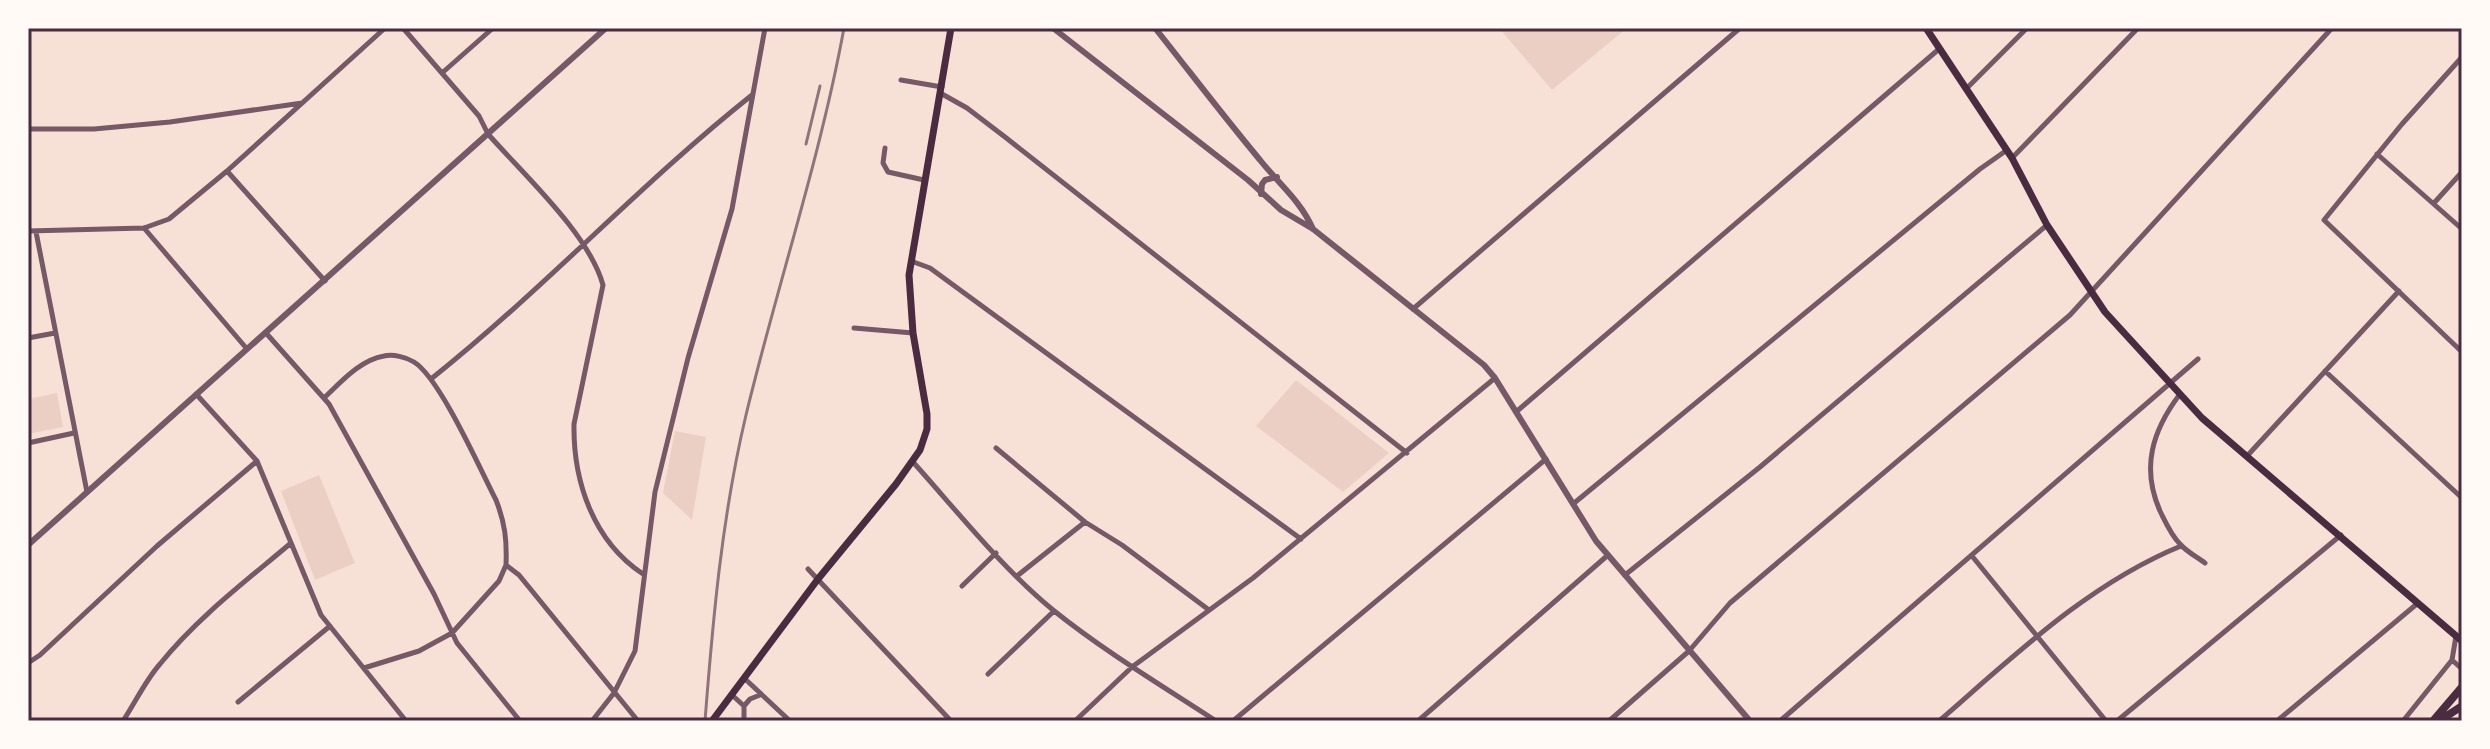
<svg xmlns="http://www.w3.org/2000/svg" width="2490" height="749" viewBox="0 0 2490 749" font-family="Signika,sans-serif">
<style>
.green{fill:#ebcfc5}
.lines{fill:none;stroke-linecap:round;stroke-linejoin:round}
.minor{stroke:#755966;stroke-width:5}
.tertiary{stroke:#755966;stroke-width:6}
.secondary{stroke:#4a2c40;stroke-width:7}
.trunk{stroke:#4a2c40;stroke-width:8}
.rail{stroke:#8f747c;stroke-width:3}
.neatline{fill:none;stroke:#4a2c40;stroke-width:3}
</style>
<rect width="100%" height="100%" fill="#f7e1d7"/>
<path class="green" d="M 1499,28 L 1627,28 L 1552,90 Z
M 1296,380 L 1389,453 L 1343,492 L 1256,426 Z
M 57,393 L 63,427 L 28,434 L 28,399 Z
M 675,431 L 706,437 L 692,520 L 663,493 Z
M 319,475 L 355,563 L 315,580 L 281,491 Z"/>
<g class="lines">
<path class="minor" d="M 403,28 L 479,116 L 488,134 C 524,175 589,234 603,285 L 574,424 C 573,481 593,541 643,574
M 2462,57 L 2402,124 L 2324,220 L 2462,352
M 442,73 L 493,28
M 901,80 L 942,87
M 1966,89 L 2027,28
M 942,94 L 967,108 L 1005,137 L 1407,453
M 28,129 L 94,129 L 170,122 L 302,103
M 885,148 L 883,163 L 888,172 L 924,180
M 2377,154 L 2462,229
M 2012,158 L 2138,28
M 227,171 L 325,281
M 2434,203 L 2462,172
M 144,228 L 247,349
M 28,231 L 144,228 L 169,219 L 227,171 L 385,28
M 36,232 L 87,492
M 911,261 L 930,268 L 1301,539
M 1413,309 L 1740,28
M 854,328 L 913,333
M 266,333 L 329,404 L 434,594 L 457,643 L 520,721
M 28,338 L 55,333
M 2325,371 L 2462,498
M 431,379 C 543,290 640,184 752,95
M 196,394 L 257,461 L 321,615 L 406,721
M 2180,394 C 2152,431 2141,468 2160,511 C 2166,523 2171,535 2180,544 C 2187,552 2197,557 2205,563
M 324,398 C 341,382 360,360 384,356 C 393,354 406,357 414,362 C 440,378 480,469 496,500 C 505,523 507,540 506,565 L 519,575 L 638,721
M 1516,412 L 1939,49
M 28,443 L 74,433
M 996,448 L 1085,522
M 2248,455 L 2399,291
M 913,462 C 957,511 1002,568 1053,610 C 1104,651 1161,685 1216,721
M 1573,504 L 1980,169 L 2007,150
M 1972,556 L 2106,721
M 808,569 L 951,721
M 1625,575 L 1760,467 L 2047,225
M 1017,576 L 1085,522 L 1122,545 L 1209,610
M 962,586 L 996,553
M 2452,660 L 2462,669
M 28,663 L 40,655 L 157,546 L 257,461
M 364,668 L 419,651 L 452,633 L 499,581 L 506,565
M 988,674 L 1054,611
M 744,678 L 790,721
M 732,695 L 744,706 L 744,721
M 238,702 L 330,626
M 744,706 L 750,699 L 760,695
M 123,721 C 135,703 145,681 160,664 C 197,618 246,581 291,543
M 592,721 L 614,693 L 635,651 L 655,492 L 688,358 L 732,209 L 765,28
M 1075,721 L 1132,667 L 1253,578 L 1495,378
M 1233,721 L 1546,459
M 1418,721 L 1608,555
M 1609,721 L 1689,651 L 1730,603 L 2070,315 L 2332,28
M 1780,721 L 2198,359
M 1939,721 C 2014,656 2088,584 2181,546
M 2117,721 L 2341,535
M 2277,721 L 2418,603
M 2403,721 L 2452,660 L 2456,636"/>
<path class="tertiary" d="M 1053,28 L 1248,180 L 1281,210 L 1313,229 L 1484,365 L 1495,378 L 1596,541 L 1750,721
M 1155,28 C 1190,72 1224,117 1260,160 C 1279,184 1300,200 1313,229
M 1261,194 L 1262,184 L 1265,180 L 1277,177
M 28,545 L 606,28"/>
<path class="secondary" d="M 1926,28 L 2012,158 L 2047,225 L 2105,312 L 2202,418 L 2462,641
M 712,721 L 818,579 L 896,484 L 920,450 L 927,429 L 927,414 L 913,333 L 909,275 L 951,28"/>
<path class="trunk" d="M 2433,721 L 2462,687
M 2439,721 L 2462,706"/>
<path class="rail" d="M 806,144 L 820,86
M 705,721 C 713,618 722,516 746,415 C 777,286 820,159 844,28"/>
</g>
<rect width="2490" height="749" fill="none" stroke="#fffaf5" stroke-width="60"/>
<rect x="30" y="30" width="2430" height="689" class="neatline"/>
</svg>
